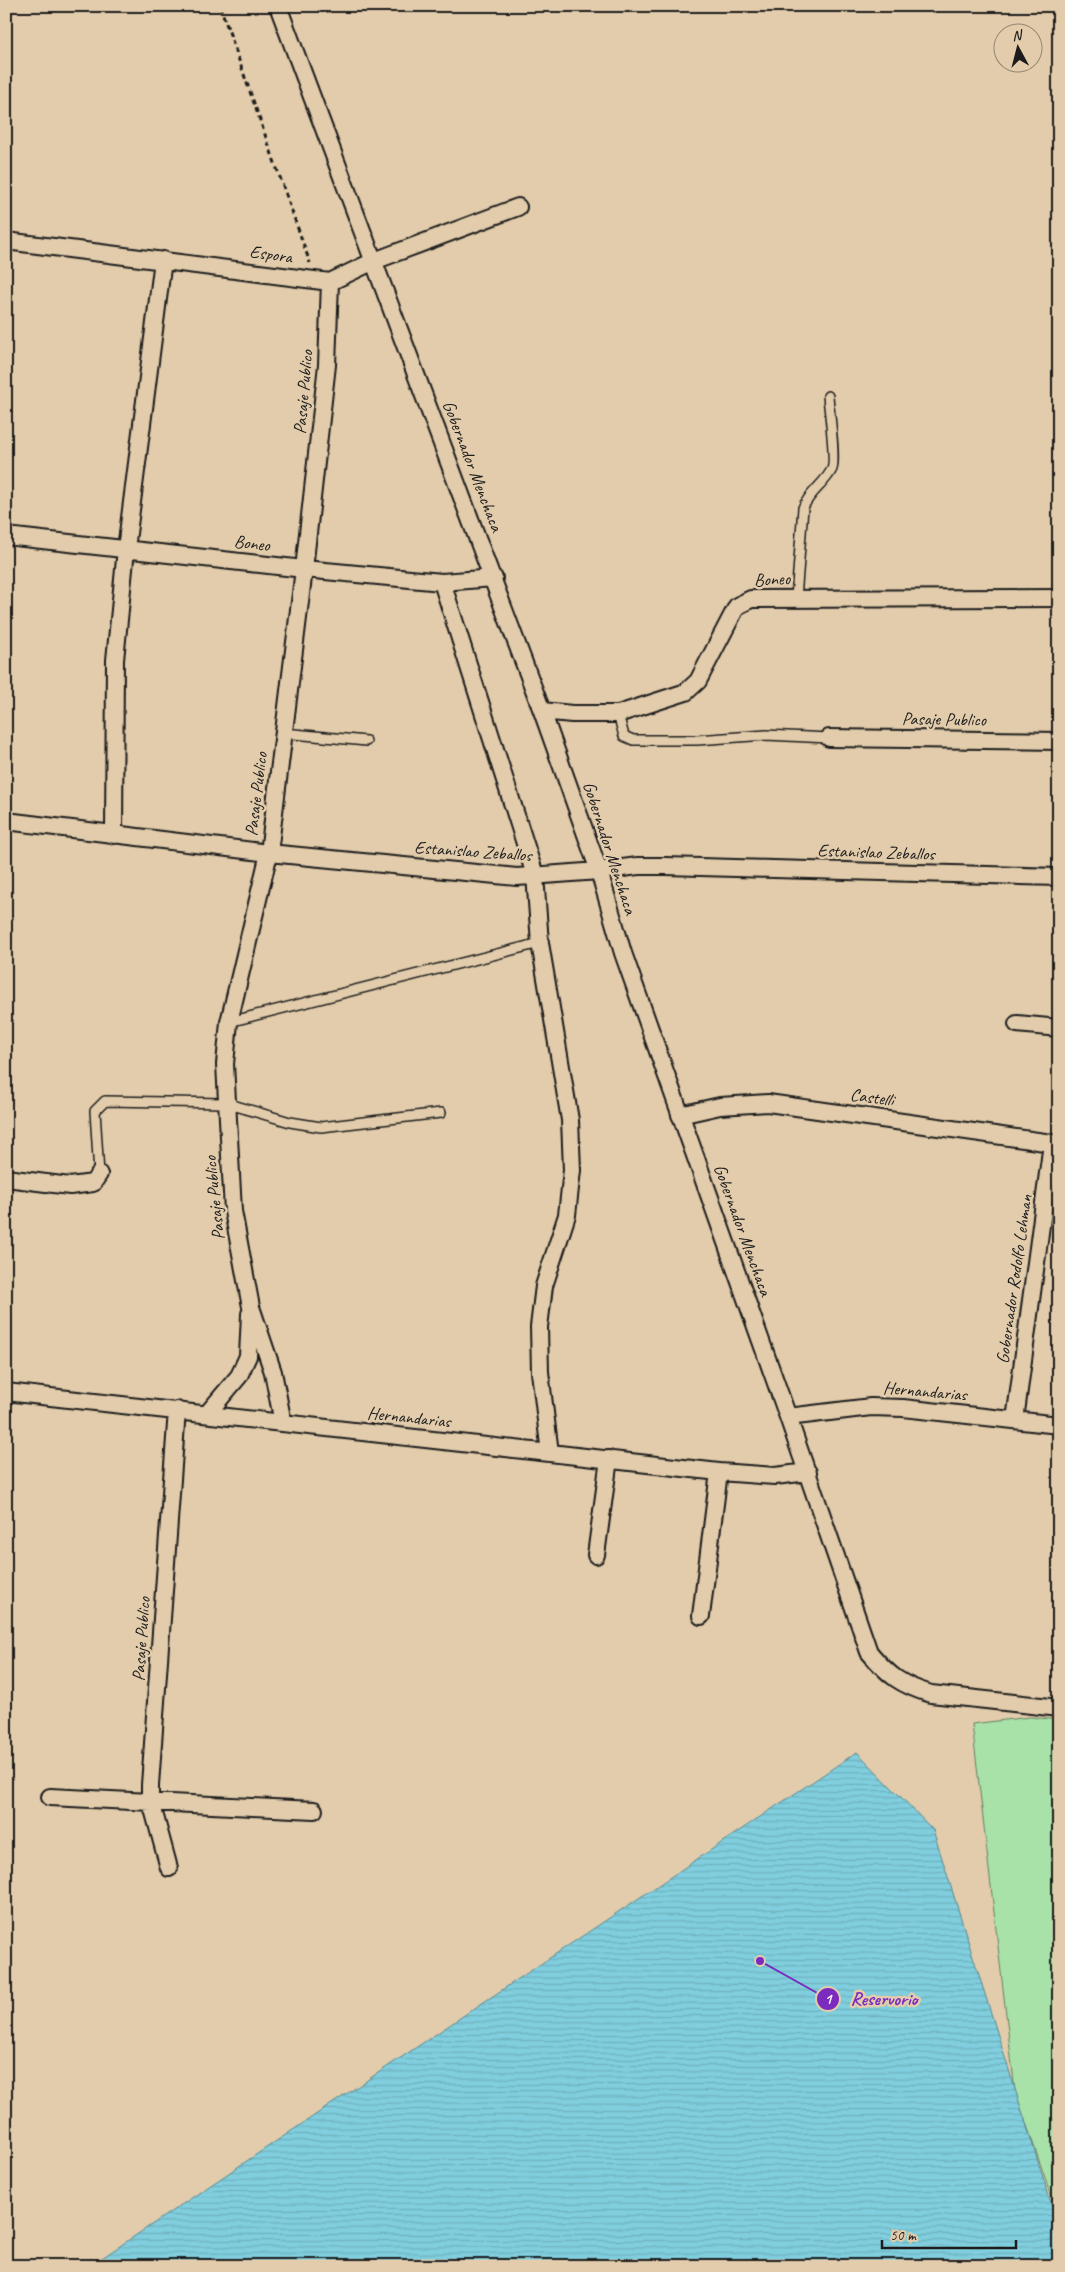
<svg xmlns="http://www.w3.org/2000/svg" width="1065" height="2272" viewBox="0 0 1065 2272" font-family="Caveat,sans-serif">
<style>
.green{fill:#a8e2a8;stroke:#627f62}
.water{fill:url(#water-rules);stroke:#588790}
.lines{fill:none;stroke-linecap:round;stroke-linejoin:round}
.lane-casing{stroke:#1c1c1c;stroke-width:12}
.street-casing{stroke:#1c1c1c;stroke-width:20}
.path{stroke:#1c1c1c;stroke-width:3;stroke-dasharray:5 4;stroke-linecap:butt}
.lane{stroke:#e2ccab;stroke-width:9}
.street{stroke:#e2ccab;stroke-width:16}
.labels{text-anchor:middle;stroke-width:5;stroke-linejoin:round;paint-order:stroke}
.street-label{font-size:18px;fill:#1c1c1c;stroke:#e2ccab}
.leader{fill:none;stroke:#7b2cbf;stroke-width:2}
.callout-dot{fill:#7b2cbf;stroke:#e2ccab;stroke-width:2}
.mark-label{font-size:15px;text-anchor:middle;font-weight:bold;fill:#fff}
.callout-label{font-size:19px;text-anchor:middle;font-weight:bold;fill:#7b2cbf;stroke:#e2ccab;stroke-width:5;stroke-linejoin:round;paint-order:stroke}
</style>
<defs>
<pattern id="water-rules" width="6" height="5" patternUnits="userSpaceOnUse" patternTransform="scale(1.25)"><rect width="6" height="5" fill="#80cede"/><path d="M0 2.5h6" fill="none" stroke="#6eb0be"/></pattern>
</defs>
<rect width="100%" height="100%" fill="#e2ccab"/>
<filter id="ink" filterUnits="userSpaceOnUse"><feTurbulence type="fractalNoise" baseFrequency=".02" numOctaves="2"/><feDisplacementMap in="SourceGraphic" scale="10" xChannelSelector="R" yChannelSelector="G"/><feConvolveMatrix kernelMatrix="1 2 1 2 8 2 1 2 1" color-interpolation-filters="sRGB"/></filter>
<g filter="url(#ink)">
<path class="green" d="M 1030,1717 L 1059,1720 L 1059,2218 L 1015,2091 L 972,1724 Z"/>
<path class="water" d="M 857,1752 L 933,1830 L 1059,2228 L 1059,2266 L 90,2266 Z"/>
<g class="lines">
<g class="lane-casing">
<path id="lane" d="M 796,598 L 803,508 C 809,492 825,484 832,469 C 836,460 829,409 828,396
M 618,714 L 624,736 L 633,740 L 697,740 L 766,735 L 829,738
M 284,733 L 366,741
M 229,1022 L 540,943
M 99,1174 L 95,1111 L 105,1101 L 226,1103 L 290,1122 L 321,1127 L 441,1113"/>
</g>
<g class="street-casing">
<path id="street" d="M 278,6 L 542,711 L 599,871 L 623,953 L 788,1417 L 869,1652 C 889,1676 901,1685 931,1694 L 1059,1708
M 6,241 L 330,282 L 374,261 L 518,207
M 6,536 L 304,569 L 442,582 L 494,578
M 442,582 L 535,875 L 540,943 L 570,1120 L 572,1170 L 567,1215 L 544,1286 L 539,1327 L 540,1372 L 550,1453
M 542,711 L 572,714 L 618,714 L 686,692 L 698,681 L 737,606 L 751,599 L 1059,598
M 829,738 L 1059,741
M 6,821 L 269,853 L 517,877 L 599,871 L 638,866 L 666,866 L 1059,877
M 114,835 L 115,660 L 126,549 L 163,260
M 1017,1024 L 1059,1028
M 680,1115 L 720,1106 L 768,1103 L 1059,1144
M 6,1178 L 70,1186 L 93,1183 L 99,1174
M 6,1392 L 719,1472 L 775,1476 L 808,1472
M 207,1414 L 239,1376 L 248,1356 L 250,1314
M 788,1417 L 871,1407 L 903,1408 L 1059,1425
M 1015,1420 L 1052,1143
M 283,1423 L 273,1372 L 251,1307 L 233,1211 L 225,1064 L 229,1022 L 269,853 L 304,569 L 327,365 L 330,282
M 596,1555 L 609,1459
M 701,1616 L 719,1472
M 50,1797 L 314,1810
M 169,1868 L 150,1798 L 150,1785 L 177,1410"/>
</g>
<path class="path" d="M 220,6 L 310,263"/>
<use href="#lane" class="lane"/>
<use href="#street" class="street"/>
</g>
</g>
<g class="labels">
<g class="street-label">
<text transform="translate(271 254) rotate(8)" y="6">Espora</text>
<text transform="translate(303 392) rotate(-85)" y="6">Pasaje Publico</text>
<text transform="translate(473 466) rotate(69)" y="6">Gobernador Menchaca</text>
<text transform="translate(252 543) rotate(7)" y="6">Boneo</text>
<text transform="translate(772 579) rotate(-3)" y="6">Boneo</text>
<text transform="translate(944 719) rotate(1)" y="6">Pasaje Publico</text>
<text transform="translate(256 794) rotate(-83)" y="6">Pasaje Publico</text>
<text transform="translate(610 848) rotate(72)" y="6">Gobernador Menchaca</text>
<text transform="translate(473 851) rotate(4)" y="6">Estanislao Zeballos</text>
<text transform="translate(876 852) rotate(2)" y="6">Estanislao Zeballos</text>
<text transform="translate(872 1097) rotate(8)" y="6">Castelli</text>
<text transform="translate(214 1198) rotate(-96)" y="6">Pasaje Publico</text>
<text transform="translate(743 1230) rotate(70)" y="6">Gobernador Menchaca</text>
<text transform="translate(1014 1279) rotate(-82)" y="6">Gobernador Rodolfo Lehman</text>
<text transform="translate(925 1391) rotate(5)" y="6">Hernandarias</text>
<text transform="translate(409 1417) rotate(6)" y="6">Hernandarias</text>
<text transform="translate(141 1639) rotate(-86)" y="6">Pasaje Publico</text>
</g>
</g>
<path class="leader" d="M760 1961L828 1999"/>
<g class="callout-dot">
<circle cx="760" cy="1961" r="5"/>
<circle cx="828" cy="1999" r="12"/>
</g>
<g class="mark-label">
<text x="828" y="2004">1</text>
</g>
<g class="callout-label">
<text x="884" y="2005">Reservorio</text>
</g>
<rect width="1065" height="2272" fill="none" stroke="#e2ccab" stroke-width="25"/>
<rect x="12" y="12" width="1040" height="2247" fill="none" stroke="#1c1c1c" stroke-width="2" filter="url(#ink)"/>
<g transform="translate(1018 48) rotate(353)"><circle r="24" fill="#e2ccab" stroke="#938672"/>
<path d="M0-4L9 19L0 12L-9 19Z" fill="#1c1c1c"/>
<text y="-8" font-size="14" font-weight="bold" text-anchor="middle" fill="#1c1c1c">N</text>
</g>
<path d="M882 2240v8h134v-8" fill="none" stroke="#1c1c1c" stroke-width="2.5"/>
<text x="890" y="2240" font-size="15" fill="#1c1c1c" stroke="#e2ccab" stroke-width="4" paint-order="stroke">50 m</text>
</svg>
